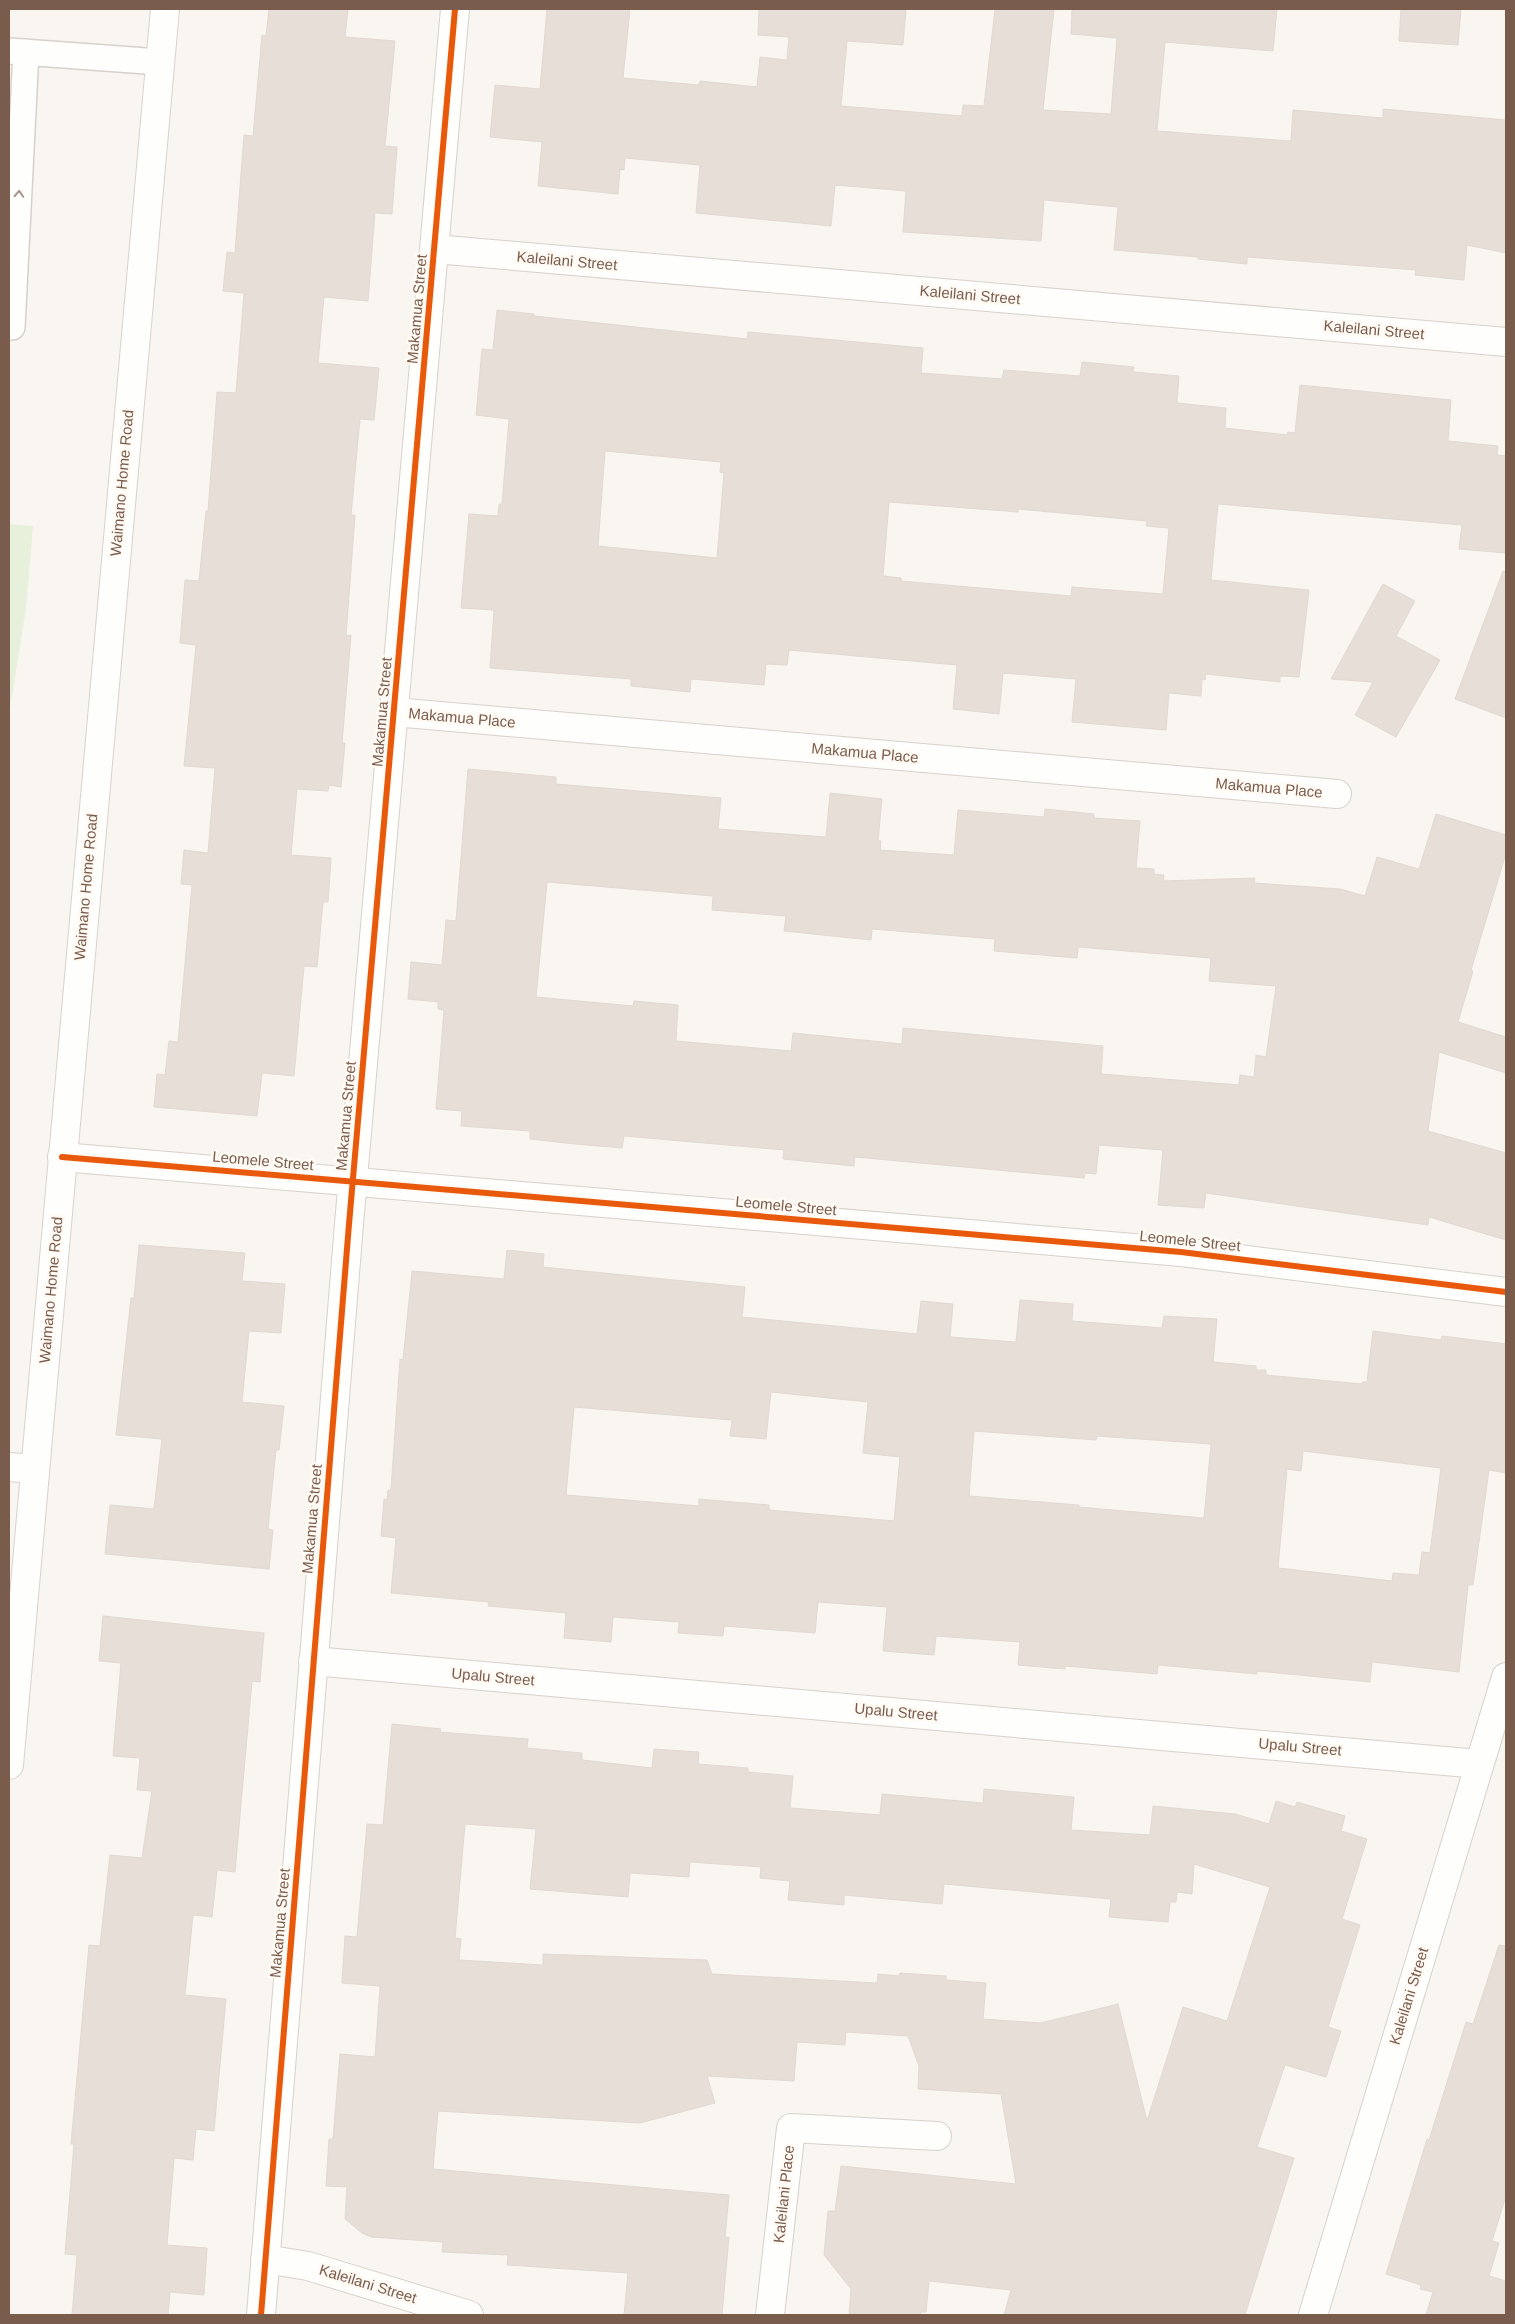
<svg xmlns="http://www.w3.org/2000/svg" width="1515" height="2324" viewBox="0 0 1515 2324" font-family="Arial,sans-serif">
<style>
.green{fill:#e7f0db}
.building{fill:#e6ded7;stroke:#e2d8d2;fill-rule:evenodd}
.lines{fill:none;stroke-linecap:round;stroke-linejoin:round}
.service-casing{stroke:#d7d1cb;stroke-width:28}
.minor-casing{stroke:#d7d1cb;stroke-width:30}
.tertiary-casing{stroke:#d7d1cb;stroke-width:30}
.secondary-casing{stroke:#d9d2cb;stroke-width:30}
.service{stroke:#fefefd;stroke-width:25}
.minor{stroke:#fefefd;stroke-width:28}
.tertiary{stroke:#fefefd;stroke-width:28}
.secondary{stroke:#fefefd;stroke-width:28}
.cycleway-casing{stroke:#fffaf3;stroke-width:9}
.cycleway{stroke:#e8590c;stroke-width:6}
.oneway{stroke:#a8958b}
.labels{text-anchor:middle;stroke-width:5;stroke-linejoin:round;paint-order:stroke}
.street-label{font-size:15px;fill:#7a5c4d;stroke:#fffaf3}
</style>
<rect width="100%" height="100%" fill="#f9f5f0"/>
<path class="green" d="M 9,524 L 33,526 L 26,608 L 9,714 Z"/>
<path class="building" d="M 269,9 L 348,9 L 345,37 L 395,41 L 385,146 L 397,147 L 392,214 L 375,213 L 368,301 L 324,297 L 318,363 L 379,368 L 374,420 L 360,419 L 351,515 L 355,515 L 346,636 L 351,635 L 342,743 L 345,743 L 341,787 L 329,785 L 328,791 L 297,789 L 291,855 L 331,858 L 328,902 L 323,902 L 317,967 L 304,966 L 294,1076 L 262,1073 L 257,1116 L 154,1107 L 157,1074 L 165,1075 L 169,1041 L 178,1042 L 192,885 L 181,884 L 184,850 L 208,853 L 215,768 L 184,766 L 196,645 L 180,643 L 185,580 L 199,581 L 206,511 L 208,511 L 217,392 L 236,393 L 244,293 L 223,291 L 227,252 L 235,253 L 244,135 L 253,136 L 262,35 L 266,36 Z
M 547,9 L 630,9 L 623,78 L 699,85 L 700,81 L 757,87 L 760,57 L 787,60 L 789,37 L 758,35 L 759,9 L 906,9 L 903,45 L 847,41 L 841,106 L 962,116 L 963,105 L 984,106 L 995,9 L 1054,9 L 1043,110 L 1111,114 L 1117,38 L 1071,34 L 1072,9 L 1277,9 L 1273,51 L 1165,42 L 1157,131 L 1291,141 L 1293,110 L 1383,118 L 1383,109 L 1506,120 L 1506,253 L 1467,245 L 1464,280 L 1415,275 L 1416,270 L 1247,257 L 1247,264 L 1198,259 L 1198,257 L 1114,250 L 1118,207 L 1044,200 L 1041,241 L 903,232 L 906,191 L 835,185 L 831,226 L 696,213 L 700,165 L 625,158 L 624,170 L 620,169 L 618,194 L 538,186 L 542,142 L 490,137 L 495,85 L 540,89 Z
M 1401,9 L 1461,9 L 1458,45 L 1399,41 Z
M 497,310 L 534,314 L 534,316 L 747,339 L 748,332 L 923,348 L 921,373 L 1002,379 L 1004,370 L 1080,376 L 1082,362 L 1134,367 L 1133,372 L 1179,376 L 1177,403 L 1226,408 L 1225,428 L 1287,435 L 1288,432 L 1295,433 L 1300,385 L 1451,400 L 1448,441 L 1498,446 L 1497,455 L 1506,456 L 1506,553 L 1459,549 L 1462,525 L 1218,504 L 1211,580 L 1309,590 L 1299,677 L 1280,676 L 1280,682 L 1206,674 L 1205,680 L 1202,679 L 1201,696 L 1169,693 L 1166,730 L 1072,722 L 1076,679 L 1003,673 L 999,714 L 953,709 L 957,665 L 789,650 L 787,665 L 766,664 L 764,685 L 691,679 L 690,692 L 631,686 L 631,679 L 490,668 L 494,610 L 461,608 L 469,514 L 498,516 L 499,504 L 502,504 L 509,419 L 476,415 L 482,349 L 493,350 ZM 605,451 L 721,462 L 720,472 L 724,473 L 717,558 L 598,546 ZM 889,502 L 1018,512 L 1018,509 L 1147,521 L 1146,526 L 1169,528 L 1163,594 L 1072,587 L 1071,596 L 901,581 L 901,578 L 883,576 Z
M 1503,571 L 1506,572 L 1506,718 L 1455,699 Z
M 1383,584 L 1415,601 L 1396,636 L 1440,660 L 1396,737 L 1355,715 L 1373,682 L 1331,679 Z
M 468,769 L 556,777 L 556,784 L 721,798 L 718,829 L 826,837 L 830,793 L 882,799 L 878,841 L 881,841 L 880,850 L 954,855 L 958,810 L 1044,817 L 1045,809 L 1094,814 L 1094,818 L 1140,821 L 1136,868 L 1154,869 L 1154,874 L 1164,875 L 1163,881 L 1255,878 L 1254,883 L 1340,889 L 1365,896 L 1377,857 L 1419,869 L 1436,814 L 1506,835 L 1506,853 L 1471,970 L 1473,971 L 1458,1022 L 1506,1037 L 1506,1073 L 1439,1052 L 1428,1131 L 1506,1153 L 1506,1240 L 1429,1217 L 1428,1225 L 1206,1193 L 1204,1208 L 1158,1205 L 1163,1150 L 1099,1145 L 1096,1174 L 1085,1173 L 1084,1178 L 855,1157 L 854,1166 L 783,1159 L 784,1150 L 624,1136 L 622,1148 L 575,1144 L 530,1139 L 530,1131 L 461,1126 L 462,1111 L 436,1109 L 444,1010 L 438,1009 L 438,1002 L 408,999 L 411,962 L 442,965 L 446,920 L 456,921 ZM 547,882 L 713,896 L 712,910 L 786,916 L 784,931 L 871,940 L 872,929 L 995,939 L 994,951 L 1077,958 L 1078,947 L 1211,958 L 1209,981 L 1276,986 L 1266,1057 L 1256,1055 L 1254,1077 L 1240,1075 L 1239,1085 L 1101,1074 L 1103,1046 L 903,1028 L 902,1044 L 793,1033 L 791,1051 L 676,1041 L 678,1005 L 634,1001 L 633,1006 L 536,997 Z
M 139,1245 L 245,1253 L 242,1281 L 285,1284 L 281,1333 L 249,1331 L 242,1402 L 284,1406 L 279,1450 L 276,1450 L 268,1529 L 273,1530 L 269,1569 L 105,1554 L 110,1505 L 154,1509 L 162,1439 L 116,1435 L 131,1298 L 134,1298 Z
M 507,1250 L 544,1254 L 543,1267 L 745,1287 L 742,1317 L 917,1334 L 921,1301 L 953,1304 L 950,1337 L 1016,1342 L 1020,1300 L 1073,1304 L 1072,1321 L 1162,1328 L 1164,1316 L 1217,1319 L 1213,1362 L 1256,1366 L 1256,1370 L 1266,1370 L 1266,1375 L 1362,1384 L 1362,1382 L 1367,1382 L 1373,1331 L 1441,1340 L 1442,1336 L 1506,1344 L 1506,1473 L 1489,1470 L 1473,1585 L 1468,1585 L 1459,1672 L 1372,1662 L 1370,1682 L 1257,1671 L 1257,1674 L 1158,1665 L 1157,1674 L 1065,1666 L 1065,1669 L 1018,1665 L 1020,1642 L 936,1636 L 934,1655 L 883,1651 L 887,1607 L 818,1602 L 815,1633 L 724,1626 L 723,1636 L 678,1633 L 679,1622 L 613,1617 L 611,1642 L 564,1638 L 566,1613 L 488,1606 L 489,1602 L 391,1593 L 396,1538 L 381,1536 L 384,1499 L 387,1500 L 388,1490 L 391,1490 L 400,1359 L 403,1360 L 412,1271 L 504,1279 ZM 771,1392 L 868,1402 L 863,1453 L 900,1457 L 894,1521 L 769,1510 L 769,1505 L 699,1499 L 699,1506 L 566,1495 L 574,1407 L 732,1420 L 730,1436 L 766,1439 ZM 974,1431 L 1096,1440 L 1097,1436 L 1211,1444 L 1204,1518 L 1079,1507 L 1079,1505 L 969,1496 ZM 1303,1451 L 1441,1468 L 1430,1553 L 1422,1552 L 1419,1575 L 1393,1573 L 1392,1581 L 1278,1568 L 1287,1469 L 1301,1471 Z
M 103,1616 L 264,1633 L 260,1682 L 252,1681 L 235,1872 L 217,1870 L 212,1917 L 193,1915 L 185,1995 L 226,1999 L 214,2131 L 196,2129 L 193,2160 L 174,2158 L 167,2245 L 207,2248 L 204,2295 L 170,2292 L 168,2315 L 72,2315 L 77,2255 L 65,2254 L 74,2144 L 71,2144 L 89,1945 L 100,1946 L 110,1855 L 142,1858 L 152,1791 L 137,1790 L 140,1758 L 113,1756 L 121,1663 L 99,1661 Z
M 392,1724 L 441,1729 L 440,1732 L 528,1739 L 527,1748 L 582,1753 L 582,1760 L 652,1768 L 654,1749 L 699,1752 L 698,1764 L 748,1768 L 748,1772 L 793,1776 L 790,1808 L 880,1815 L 882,1794 L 983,1803 L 984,1789 L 1074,1797 L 1071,1830 L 1150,1835 L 1153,1806 L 1235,1814 L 1269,1824 L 1276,1801 L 1295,1807 L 1297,1802 L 1345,1816 L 1341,1831 L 1367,1839 L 1342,1919 L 1360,1925 L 1328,2027 L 1341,2031 L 1326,2077 L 1285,2065 L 1257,2147 L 1294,2158 L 1245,2315 L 1004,2315 L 1011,2290 L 929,2281 L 926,2312 L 921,2312 L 920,2315 L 849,2315 L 851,2289 L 824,2255 L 828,2211 L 835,2211 L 841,2166 L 1016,2184 L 1001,2094 L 918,2089 L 919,2066 L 908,2036 L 846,2032 L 845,2045 L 797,2042 L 794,2081 L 707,2076 L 715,2103 L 640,2123 L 438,2111 L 433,2169 L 729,2195 L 725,2237 L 729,2237 L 722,2315 L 624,2315 L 628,2273 L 507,2265 L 508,2255 L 442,2252 L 443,2242 L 371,2237 L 362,2233 L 345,2219 L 347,2187 L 326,2186 L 329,2139 L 333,2139 L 340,2054 L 375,2057 L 380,1986 L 342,1983 L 345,1936 L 357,1937 L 367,1824 L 383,1825 ZM 465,1824 L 536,1829 L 530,1889 L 628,1897 L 630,1873 L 689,1877 L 690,1862 L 761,1867 L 760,1878 L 790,1881 L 788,1900 L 844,1905 L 844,1895 L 942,1904 L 944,1884 L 1111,1899 L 1109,1917 L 1168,1922 L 1170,1902 L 1176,1902 L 1177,1892 L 1192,1894 L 1194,1864 L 1270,1887 L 1227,2021 L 1183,2007 L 1147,2121 L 1118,2004 L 1041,2023 L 983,2019 L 986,1983 L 946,1980 L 946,1976 L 900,1973 L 899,1976 L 878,1974 L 877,1983 L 712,1974 L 707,1960 L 543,1954 L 543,1965 L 459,1960 L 461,1939 L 455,1938 Z
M 1499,1945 L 1506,1946 L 1506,2196 L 1492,2241 L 1499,2243 L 1489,2276 L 1506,2281 L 1506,2315 L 1426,2315 L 1433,2292 L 1420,2289 L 1421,2285 L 1386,2274 L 1427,2139 L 1429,2140 L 1466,2022 L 1473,2024 Z"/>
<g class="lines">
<g class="service-casing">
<path id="service" d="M 9,51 L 160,62
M 9,327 L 12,327 L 26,52"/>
</g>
<g class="minor-casing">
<path id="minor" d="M 435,249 L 1506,342
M 394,712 L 1337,794
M 62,1157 L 1181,1252 L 1506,1292
M 313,1661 L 1479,1764
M 265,2259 L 308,2266 L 469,2315
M 261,2315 L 349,1224 L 455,9
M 770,2315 L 791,2128 L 937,2136
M 1313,2315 L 1506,1677"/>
</g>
<g class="tertiary-casing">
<path id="tertiary" d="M 9,1467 L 35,1469"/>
</g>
<g class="secondary-casing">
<path id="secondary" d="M 9,1765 L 165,9"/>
</g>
<use href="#service" class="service"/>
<use href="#minor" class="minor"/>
<use href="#tertiary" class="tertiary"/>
<use href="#secondary" class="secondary"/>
<g class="cycleway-casing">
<path id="cycleway" d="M 62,1157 L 1181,1252 L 1506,1292
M 261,2315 L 349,1224 L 455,9"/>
</g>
<use href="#cycleway" class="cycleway"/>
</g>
<defs><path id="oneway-chevron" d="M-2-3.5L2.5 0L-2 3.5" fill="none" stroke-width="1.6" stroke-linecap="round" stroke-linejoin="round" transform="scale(1.25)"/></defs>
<use class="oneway" href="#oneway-chevron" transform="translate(19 194) rotate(-87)"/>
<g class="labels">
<g class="street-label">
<text transform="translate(567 261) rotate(5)" y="5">Kaleilani Street</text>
<text transform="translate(970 295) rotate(5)" y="5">Kaleilani Street</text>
<text transform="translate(417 309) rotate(-85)" y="5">Makamua Street</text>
<text transform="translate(1374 330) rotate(5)" y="5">Kaleilani Street</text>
<text transform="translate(122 483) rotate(-85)" y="5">Waimano Home Road</text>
<text transform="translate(382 712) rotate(-85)" y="5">Makamua Street</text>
<text transform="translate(462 718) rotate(5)" y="5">Makamua Place</text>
<text transform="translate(865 753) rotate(5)" y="5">Makamua Place</text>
<text transform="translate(1269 788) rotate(5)" y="5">Makamua Place</text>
<text transform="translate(86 887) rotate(-85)" y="5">Waimano Home Road</text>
<text transform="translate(346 1116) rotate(-85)" y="5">Makamua Street</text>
<text transform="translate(263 1161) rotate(5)" y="5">Leomele Street</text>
<text transform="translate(786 1206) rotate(5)" y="5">Leomele Street</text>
<text transform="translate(1190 1241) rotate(6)" y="5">Leomele Street</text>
<text transform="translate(51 1290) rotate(-85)" y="5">Waimano Home Road</text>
<text transform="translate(312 1519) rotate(-85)" y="5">Makamua Street</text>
<text transform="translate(493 1677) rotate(5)" y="5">Upalu Street</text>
<text transform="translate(896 1712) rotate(5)" y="5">Upalu Street</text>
<text transform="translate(1300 1747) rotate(5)" y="5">Upalu Street</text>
<text transform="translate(280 1923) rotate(-85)" y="5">Makamua Street</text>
<text transform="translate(1409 1996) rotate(-73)" y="5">Kaleilani Street</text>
<text transform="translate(784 2194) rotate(-84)" y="5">Kaleilani Place</text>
<text transform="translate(368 2284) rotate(17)" y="5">Kaleilani Street</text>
</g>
</g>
<rect width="1515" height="2324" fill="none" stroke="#7a5c4d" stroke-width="20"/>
</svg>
